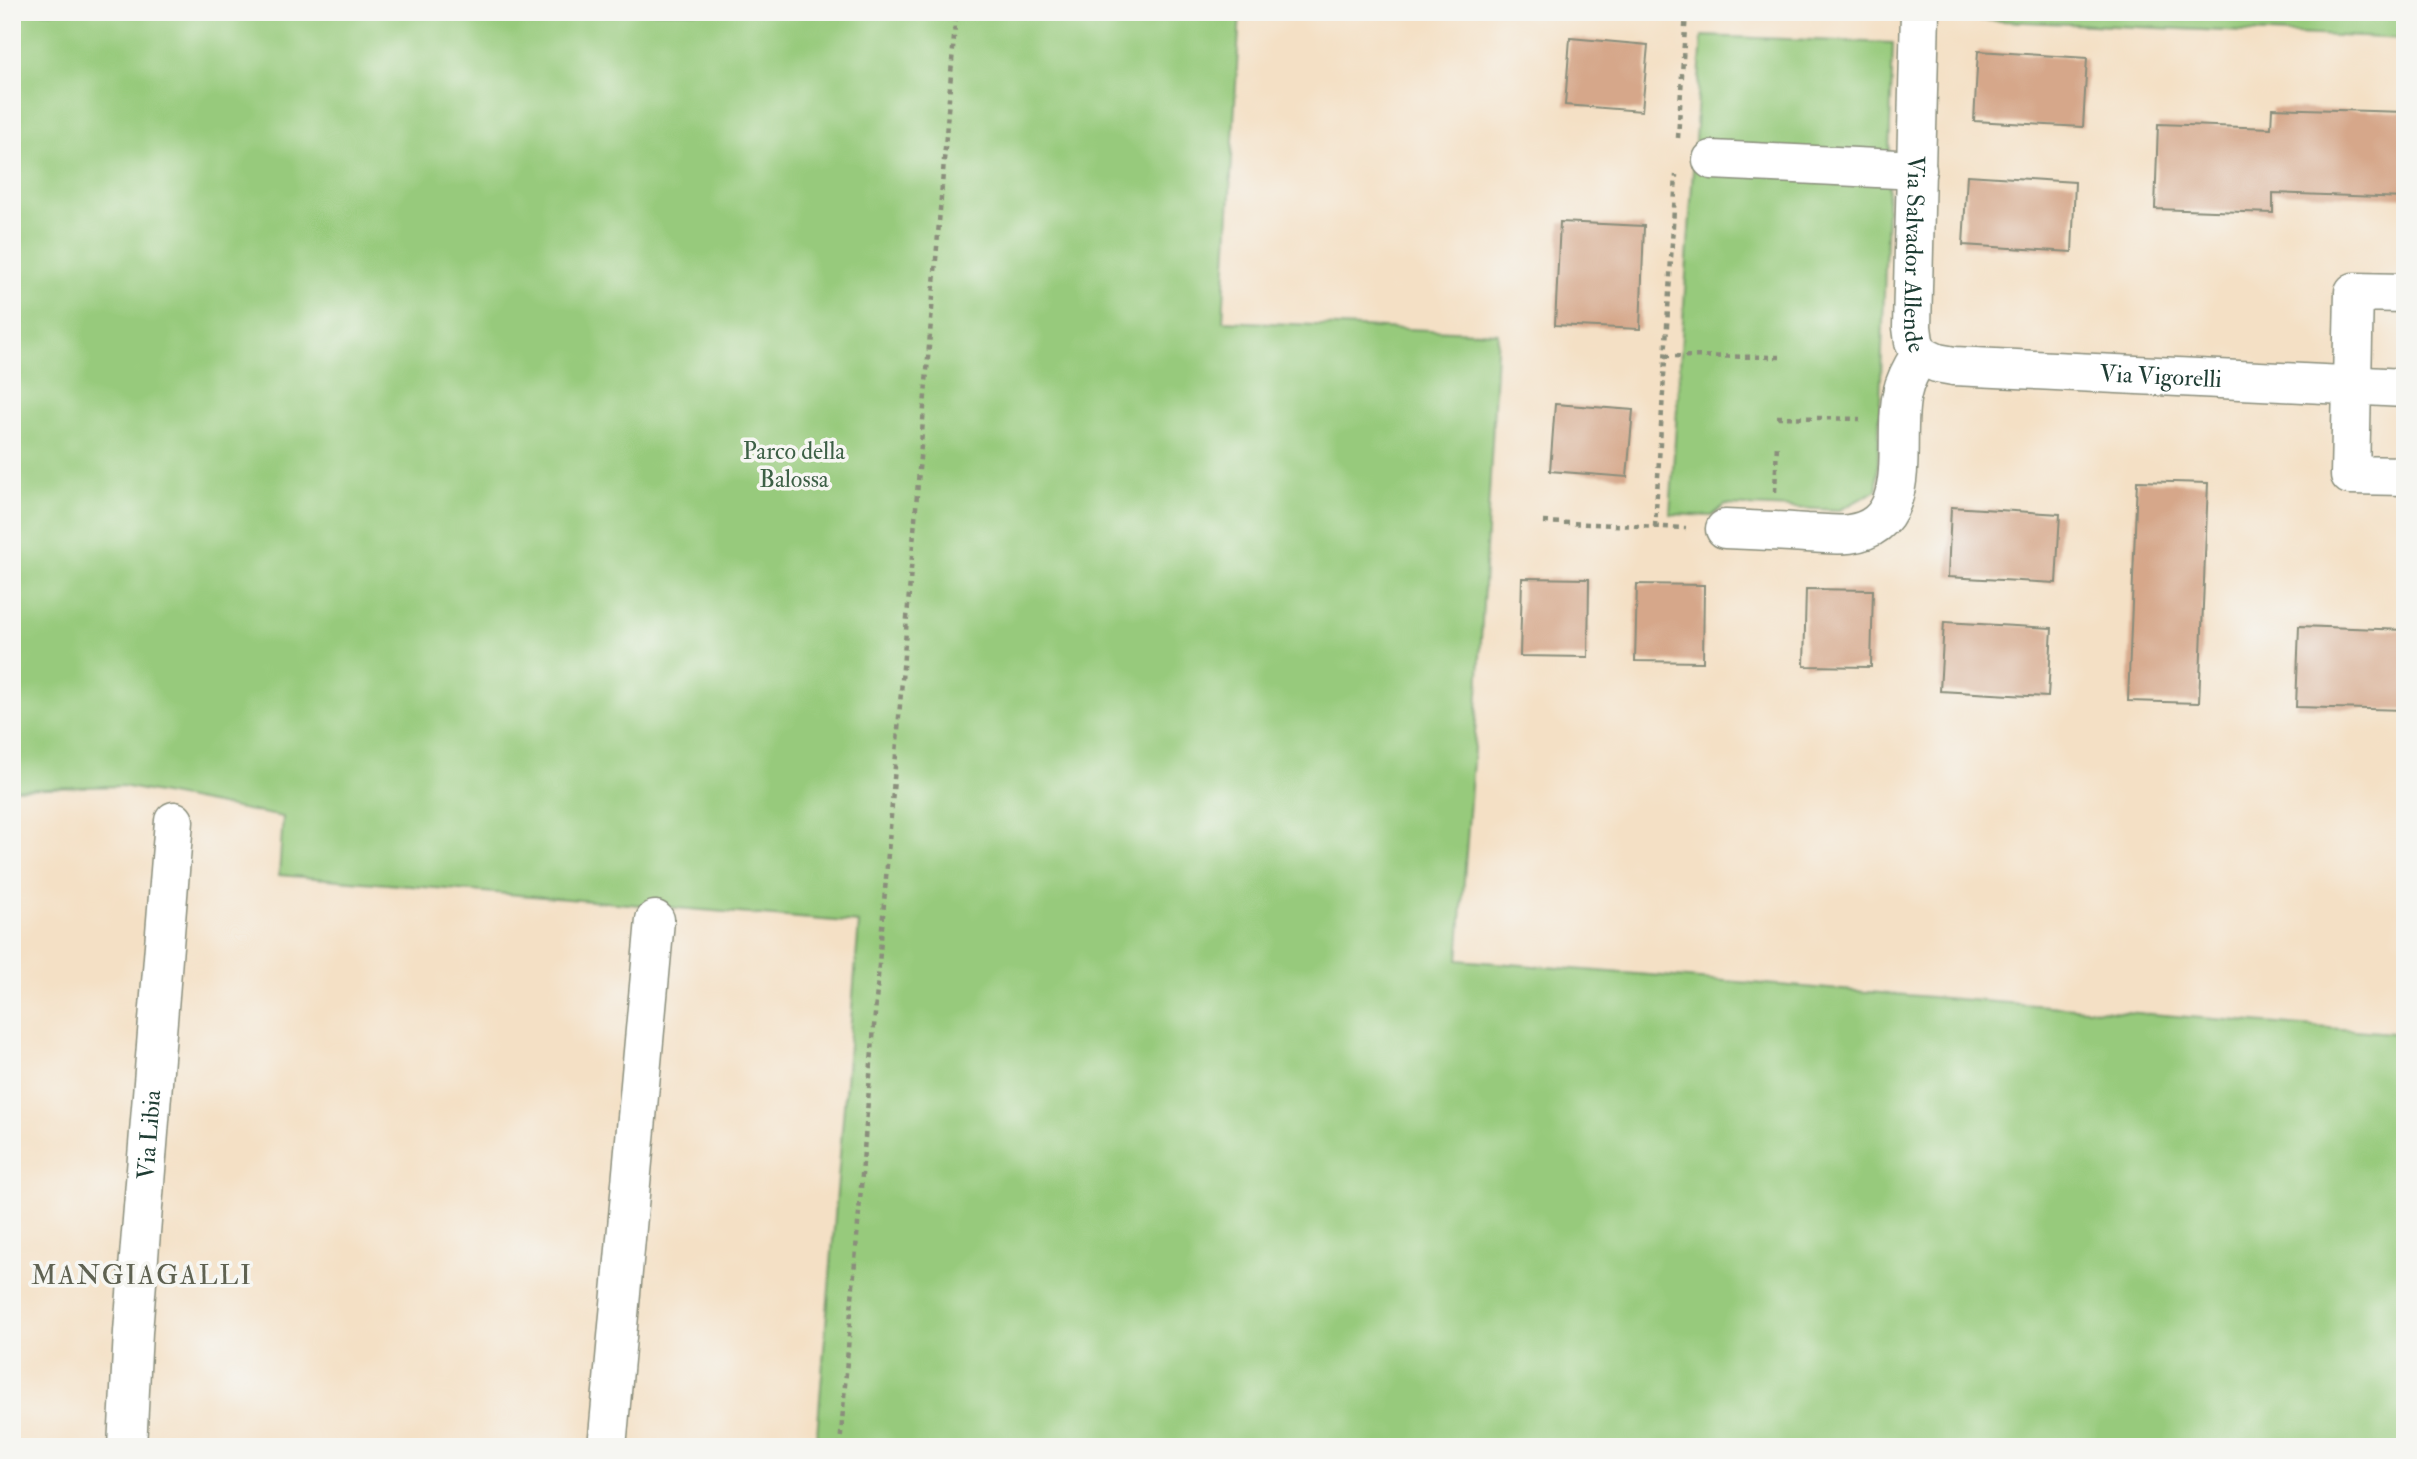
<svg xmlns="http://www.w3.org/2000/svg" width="2417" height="1459" viewBox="0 0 2417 1459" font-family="'IM FELL Double Pica',serif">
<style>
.green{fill:#97ca7b;stroke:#5b8458;stroke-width:2}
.building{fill:#d6a78a}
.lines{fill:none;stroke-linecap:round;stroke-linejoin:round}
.minor-casing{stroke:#8a8e7c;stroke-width:41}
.path{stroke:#8a8e7c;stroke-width:4.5;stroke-dasharray:5 5;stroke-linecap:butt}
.minor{stroke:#fff;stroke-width:38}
.labels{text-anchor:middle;stroke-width:7;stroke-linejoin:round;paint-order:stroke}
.street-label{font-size:24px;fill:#1f3d34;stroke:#f6f6f2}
.park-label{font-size:24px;fill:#3d6046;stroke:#f6f6f2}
.neighbourhood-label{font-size:26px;letter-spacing:2px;fill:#5f6252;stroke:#f6f6f2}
</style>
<rect width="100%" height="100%" fill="#f6f6f2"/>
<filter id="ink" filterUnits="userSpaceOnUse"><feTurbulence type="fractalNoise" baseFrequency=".0143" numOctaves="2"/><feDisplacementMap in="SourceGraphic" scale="14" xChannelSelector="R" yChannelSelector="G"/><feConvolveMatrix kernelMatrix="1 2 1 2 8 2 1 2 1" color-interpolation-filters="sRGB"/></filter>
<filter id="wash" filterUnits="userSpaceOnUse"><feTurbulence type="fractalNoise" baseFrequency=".00686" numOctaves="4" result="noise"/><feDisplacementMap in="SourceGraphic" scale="28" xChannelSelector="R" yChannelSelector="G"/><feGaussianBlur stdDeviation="1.57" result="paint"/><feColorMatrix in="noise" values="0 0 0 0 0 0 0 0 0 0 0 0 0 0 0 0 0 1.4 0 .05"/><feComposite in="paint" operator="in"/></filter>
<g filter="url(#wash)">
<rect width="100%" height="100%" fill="#f4e0c5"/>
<path class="green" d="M 12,12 L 1240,12 L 1223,321 L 1498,333 L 1478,694 L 1458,960 L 2405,1034 L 2405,1447 L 816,1447 L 859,923 L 279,875 L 283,817 L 122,786 L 12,789 Z
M 1957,12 L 2405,12 L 2405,39 L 1957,19 Z
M 1702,36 L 1893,43 L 1877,490 L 1840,510 L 1725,505 L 1712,516 L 1670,514 Z"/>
<g id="blocks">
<path class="building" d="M 1570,38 L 1648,45 L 1642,111 L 1565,105 Z
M 1978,51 L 2087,58 L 2083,127 L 1974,121 Z
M 2272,108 L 2405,112 L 2405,198 L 2273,193 L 2273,213 L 2155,209 L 2158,124 L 2271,128 Z
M 1967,175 L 2075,182 L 2072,252 L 1963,245 Z
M 1560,222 L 1644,226 L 1640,329 L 1555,325 Z
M 1555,404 L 1633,410 L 1627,477 L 1550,471 Z
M 2137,481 L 2208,483 L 2199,703 L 2128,701 Z
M 1951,507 L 2060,514 L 2056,583 L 1948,577 Z
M 1522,578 L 1589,579 L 1588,657 L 1520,656 Z
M 1637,584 L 1704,585 L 1703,662 L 1635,661 Z
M 1806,589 L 1873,590 L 1871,667 L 1804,666 Z
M 1944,622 L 2052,628 L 2048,697 L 1940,691 Z
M 2299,626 L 2405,630 L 2405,710 L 2296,707 Z"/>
</g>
</g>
<g filter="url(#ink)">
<use href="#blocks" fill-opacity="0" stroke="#8a8e7c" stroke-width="2"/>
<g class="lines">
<g class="minor-casing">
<g id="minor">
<path id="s1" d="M 1920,12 L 1912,327 L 1914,342 L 1920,355"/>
<path d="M 1712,160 L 1917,170"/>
<path d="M 2405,293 L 2354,292 L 2350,475 L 2405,476"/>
<path id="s2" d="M 1920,355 L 1937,363 L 1954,366 L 2405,388"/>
<path d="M 1725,529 C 1752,530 1779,531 1806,533 C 1819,533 1835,536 1849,534 C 1918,525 1891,441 1902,394 C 1905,379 1912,367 1920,355"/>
<path id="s3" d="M 127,1447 L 133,1332 L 174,821"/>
<path d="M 607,1447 L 655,920"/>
</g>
</g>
<path class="path" d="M 1678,138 L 1686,12
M 1665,356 L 1780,357
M 1777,417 L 1860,419
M 1775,492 L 1777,443
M 1544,522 L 1686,528
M 1655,527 L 1676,175
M 2404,542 L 2405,514
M 840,1447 L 956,12"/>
<use href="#minor" class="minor"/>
</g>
</g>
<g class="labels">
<g class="street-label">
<text dy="8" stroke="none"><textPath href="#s1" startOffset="242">Via Salvador Allende</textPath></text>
<text dy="8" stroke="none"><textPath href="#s2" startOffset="243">Via Vigorelli</textPath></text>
<text dy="8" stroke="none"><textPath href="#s3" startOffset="313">Via Libia</textPath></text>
</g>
<g class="park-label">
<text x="794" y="459">Parco della<tspan x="794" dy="28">Balossa</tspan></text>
</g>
<g class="neighbourhood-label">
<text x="142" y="1284">MANGIAGALLI</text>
</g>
</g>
<rect width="2417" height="1459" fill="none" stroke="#f6f6f2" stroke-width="42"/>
</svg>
